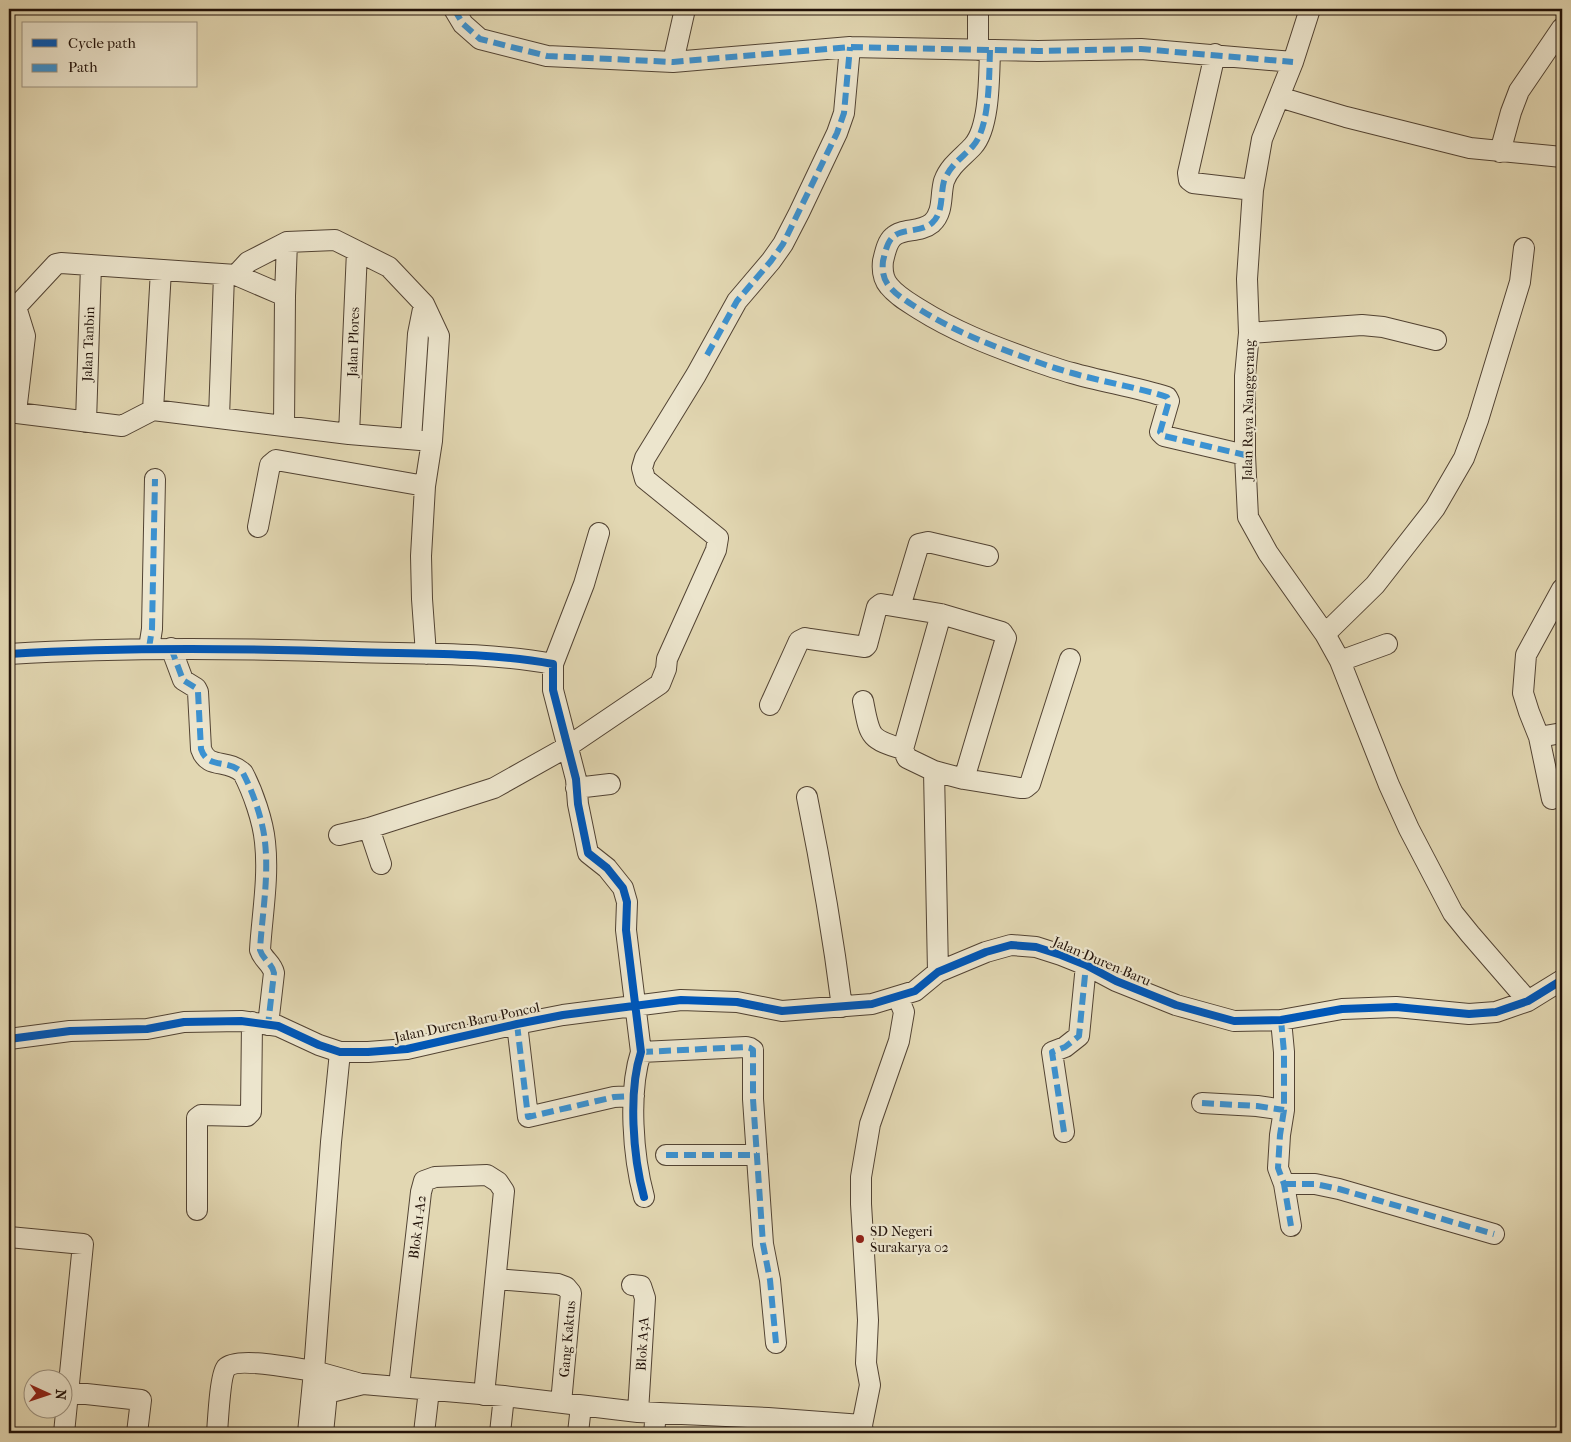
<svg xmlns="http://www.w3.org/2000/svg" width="1571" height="1442" viewBox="0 0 1571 1442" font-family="'IM FELL French Canon',serif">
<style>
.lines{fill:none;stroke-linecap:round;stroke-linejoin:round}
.minor-casing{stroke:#524333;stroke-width:22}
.minor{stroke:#ece5cd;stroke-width:20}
.quiet{stroke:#3b92d2;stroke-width:6;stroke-dasharray:12 6;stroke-linecap:butt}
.cycleway-casing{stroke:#ece5cd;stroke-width:11}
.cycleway{stroke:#0057b8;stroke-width:8}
.poi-dot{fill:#8f2418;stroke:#ece5cd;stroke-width:2}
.labels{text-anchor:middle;stroke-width:4.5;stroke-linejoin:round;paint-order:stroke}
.street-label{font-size:14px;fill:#221209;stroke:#ece5cd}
.poi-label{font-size:14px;fill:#221209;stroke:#ece5cd;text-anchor:start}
</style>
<rect width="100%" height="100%" fill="#e2d7b2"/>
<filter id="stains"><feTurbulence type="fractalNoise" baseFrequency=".004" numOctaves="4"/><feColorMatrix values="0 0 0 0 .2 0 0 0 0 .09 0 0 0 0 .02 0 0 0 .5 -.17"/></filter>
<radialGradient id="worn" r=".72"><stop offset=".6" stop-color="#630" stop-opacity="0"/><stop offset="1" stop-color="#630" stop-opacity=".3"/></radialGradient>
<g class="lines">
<g class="minor-casing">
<path id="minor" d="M 454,9 L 463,24 L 480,39 L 547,56 L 673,62 L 850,47 L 1038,51 L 1141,49 L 1293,62
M 978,9 L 978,50
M 1310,9 L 1293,62 L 1262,139 L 1253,190 L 1247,279 L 1249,333 L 1245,376 L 1245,455 L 1248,517 L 1268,553 L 1325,634 L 1340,661 L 1389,785 L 1409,829 L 1453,913 L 1470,934 L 1528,1001
M 990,50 C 989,76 990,127 973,146 C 963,157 950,165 944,181 C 940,195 944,212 932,223 C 920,233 902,228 893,237 C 887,242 885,253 883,261 C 882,270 883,279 889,286 C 897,296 908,302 919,309 C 954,331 990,345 1029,359 C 1043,364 1057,369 1072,373 C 1103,382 1136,387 1167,397 L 1169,401 L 1160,432 L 1164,436 L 1245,455
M 1215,54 L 1188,173 L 1189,180 L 1193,183 L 1253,190
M 673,62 L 685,9
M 1279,97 L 1346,117 L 1470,148 L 1562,157
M 1500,152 L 1511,112 L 1519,91 L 1562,28
M 236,275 L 248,262 L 287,242 L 335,240 L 389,267 L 424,304 L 439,336 L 432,441 L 425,486 L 421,556 L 422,599 L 426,654
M 285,296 L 287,242
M 9,320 L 16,307 L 56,264 L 61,263 L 236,275 L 285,296 L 284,426
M 1249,333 L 1362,325 L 1383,327 L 1436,340
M 153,410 L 161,270
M 9,412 L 122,426 L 153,410 L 349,434 L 432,441
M 16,412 L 25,336 L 16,307
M 219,417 L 224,275
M 86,422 L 91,265
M 349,434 L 357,251
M 411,439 L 418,334 L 424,304
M 258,527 L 270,465 L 276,460 L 425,486
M 900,607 L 919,544 L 928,542 L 988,556
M 1325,634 L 1375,585 L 1435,508 L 1464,458 L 1478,420 L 1520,282 L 1524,248
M 149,648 L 152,629 L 155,479
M 171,648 L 183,680 L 196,688 L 198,692 L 201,749 C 208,770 227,758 243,773 C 253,792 263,821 265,842 C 269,878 262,915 260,950 C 263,960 272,963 274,973 L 268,1025
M 9,654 C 124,647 238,648 353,652 C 420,654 487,652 553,664 L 553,690 L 576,779 L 578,804 L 588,853 L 607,868 L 623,888 L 627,902 L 626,930 L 641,1052 C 628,1092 633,1157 644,1197
M 1340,661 L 1387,644
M 553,664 L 584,584 L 599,533
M 863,701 C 870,736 868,739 903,749
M 770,705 L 799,641 L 805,638 L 810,639 L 865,647 L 867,645 L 877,607 L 881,604 L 941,614 L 1002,632 L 1006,638 L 964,779
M 1539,737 L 1529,712 L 1523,693 L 1526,655 L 1562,589
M 934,771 L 964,779 L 1020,788 L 1025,788 L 1030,784 L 1070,659
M 576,788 L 610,784
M 807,797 C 821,866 833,936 842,1007
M 1552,799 L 1539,737 L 1562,733
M 369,828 L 381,864
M 339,835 L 369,828 L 494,788 L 567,747 L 660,684 L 666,669 L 667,659 L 716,550 L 718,538 L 645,479 L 642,468 L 645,458 L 696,375 L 737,301 L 771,261 L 783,244 L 799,213 L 837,133 L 844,113 L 850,47
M 938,972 L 934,771 L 907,758 L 903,749 L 941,614
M 1281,1020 L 1284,1052 L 1284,1110 L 1280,1135 L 1278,1168 L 1284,1184 L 1291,1226
M 517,1024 L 528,1117 L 614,1097 L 634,1096
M 9,1039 L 70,1031 L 147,1029 L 184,1022 L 241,1021 L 278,1026 L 319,1045 L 340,1052 L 368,1052 L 407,1049 L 517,1024 L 563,1015 L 681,1000 L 737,1002 L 782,1011 L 872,1004 L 915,991 L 938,972 L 986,952 L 1011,945 L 1036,947 L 1061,955 L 1086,965 L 1116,981 L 1176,1005 L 1234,1021 L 1281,1020 L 1342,1009 L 1396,1007 L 1469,1014 L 1496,1012 L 1528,1001 L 1562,980
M 641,1052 L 746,1047 L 750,1048 L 753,1050 L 753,1099 L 763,1244 L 770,1280 L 776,1343
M 1202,1103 L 1257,1106 L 1284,1110
M 1064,1132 L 1052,1052 L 1065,1047 L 1079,1036 L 1086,965
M 666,1155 L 757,1155
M 1284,1184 L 1315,1184 L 1339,1189 L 1494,1234
M 197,1210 L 197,1118 L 201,1115 L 247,1116 L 251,1112 L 252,1022
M 9,1237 L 83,1244 L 64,1433
M 496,1279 L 558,1284 L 566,1287 L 571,1293 L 561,1403
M 632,1285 L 641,1286 L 645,1298 L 638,1412
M 399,1386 L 421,1192 L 424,1181 L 435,1177 L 487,1175 L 498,1182 L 504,1191 L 484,1395
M 68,1392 L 141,1400 L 137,1433
M 327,1393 L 363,1384 L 504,1396 L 638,1412 L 768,1418 L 862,1425
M 217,1433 C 218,1421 220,1376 226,1368 C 237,1356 297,1369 314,1371
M 308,1433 L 314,1371 L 361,1384
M 323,1433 L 327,1393 L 314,1371 L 331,1142 L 340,1052
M 424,1433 L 429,1390
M 500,1433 L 504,1396
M 578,1433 L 581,1406
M 654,1433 L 656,1413
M 863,1433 L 862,1425 L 870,1385 L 866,1363 L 868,1320 L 861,1204 L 861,1177 L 870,1124 L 899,1041 L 904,1012 L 898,997"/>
</g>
<use href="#minor" class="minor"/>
<path class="quiet" d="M 454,9 L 463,24 L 480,39 L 547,56 L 673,62 L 850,47 L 1038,51 L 1141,49 L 1293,62
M 990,50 C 989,76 990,127 973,146 C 963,157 950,165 944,181 C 940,195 944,212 932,223 C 920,233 902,228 893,237 C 887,242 885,253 883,261 C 882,270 883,279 889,286 C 897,296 908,302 919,309 C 954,331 990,345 1029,359 C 1043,364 1057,369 1072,373 C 1103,382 1136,387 1167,397 L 1169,401 L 1160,432 L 1164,436 L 1245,455
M 707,355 L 737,301 L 771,261 L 783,244 L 837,133 L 844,113 L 850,47
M 149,648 L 152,629 L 155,479
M 171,648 L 183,680 L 196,688 L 198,692 L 201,749 C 208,770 227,758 243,773 C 253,792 263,821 265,842 C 269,878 262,915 260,950 C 263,960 272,963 274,973 L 268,1025
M 1281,1020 L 1284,1052 L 1284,1110 L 1280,1135 L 1278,1168 L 1284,1184 L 1291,1226
M 517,1024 L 528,1117 L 614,1097 L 634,1096
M 641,1052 L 746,1047 L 750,1048 L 753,1050 L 753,1099 L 763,1244 L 770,1280 L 776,1343
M 1202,1103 L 1257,1106 L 1284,1110
M 1064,1132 L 1052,1052 L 1065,1047 L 1079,1036 L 1086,965
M 666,1155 L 757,1155
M 1284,1184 L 1315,1184 L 1339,1189 L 1494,1234"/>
<g class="cycleway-casing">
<path id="cycleway" d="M 9,654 C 124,647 238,648 353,652 C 420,654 487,652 553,664 L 553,690 L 576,779 L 578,804 L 588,853 L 607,868 L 623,888 L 627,902 L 626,930 L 641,1052 C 628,1092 633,1157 644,1197
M 9,1039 L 70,1031 L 147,1029 L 184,1022 L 241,1021 L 278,1026 L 319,1045 L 340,1052 L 368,1052 L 407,1049 L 517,1024 L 563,1015 L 681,1000 L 737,1002 L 782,1011 L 872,1004 L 915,991 L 938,972 L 986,952 L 1011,945 L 1036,947 L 1061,955 L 1086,965 L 1116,981 L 1176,1005 L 1234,1021 L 1281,1020 L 1342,1009 L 1396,1007 L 1469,1014 L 1496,1012 L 1528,1001 L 1562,980"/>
</g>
<use href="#cycleway" class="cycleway"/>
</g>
<circle class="poi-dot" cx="860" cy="1239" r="5"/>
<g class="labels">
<g class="street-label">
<text transform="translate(353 342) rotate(-88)" y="5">Jalan Plores</text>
<text transform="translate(88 344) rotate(-88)" y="5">Jalan Tanbin</text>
<text transform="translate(1248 410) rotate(-89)" y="5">Jalan Raya Nanggerang</text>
<text transform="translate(1102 961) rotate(23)" y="5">Jalan Duren Baru</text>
<text transform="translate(467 1022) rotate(-12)" y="5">Jalan Duren Baru Poncol</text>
<text transform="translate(417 1227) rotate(-83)" y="5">Blok A1-A2</text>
<text transform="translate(567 1339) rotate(-85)" y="5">Gang Kaktus</text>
<text transform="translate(642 1344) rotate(-87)" y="5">Blok A3A</text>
</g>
<g class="poi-label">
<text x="870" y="1236">SD Negeri<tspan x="870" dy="16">Surakarya 02</tspan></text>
</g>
</g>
<rect width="1571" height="1442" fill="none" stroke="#e2d7b2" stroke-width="30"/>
<rect x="10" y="10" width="1551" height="1422" fill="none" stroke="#221209" stroke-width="2.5"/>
<rect x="15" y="15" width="1541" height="1412" fill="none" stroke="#221209"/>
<rect x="22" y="22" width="175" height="65" fill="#ece5cd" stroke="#9b917f"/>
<rect x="32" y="39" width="25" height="8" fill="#0057b8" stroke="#9b917f"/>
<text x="68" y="48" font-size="15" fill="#221209">Cycle path</text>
<rect x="32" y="64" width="25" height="8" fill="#3b92d2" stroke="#9b917f"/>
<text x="68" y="72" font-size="15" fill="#221209">Path</text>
<g transform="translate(48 1394) rotate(93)"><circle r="24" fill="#ece5cd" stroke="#9b917f"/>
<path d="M0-4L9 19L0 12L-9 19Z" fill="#8f2418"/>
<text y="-8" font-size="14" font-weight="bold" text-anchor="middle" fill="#221209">N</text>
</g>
<rect width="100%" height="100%" filter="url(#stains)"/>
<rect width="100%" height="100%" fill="url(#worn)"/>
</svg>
